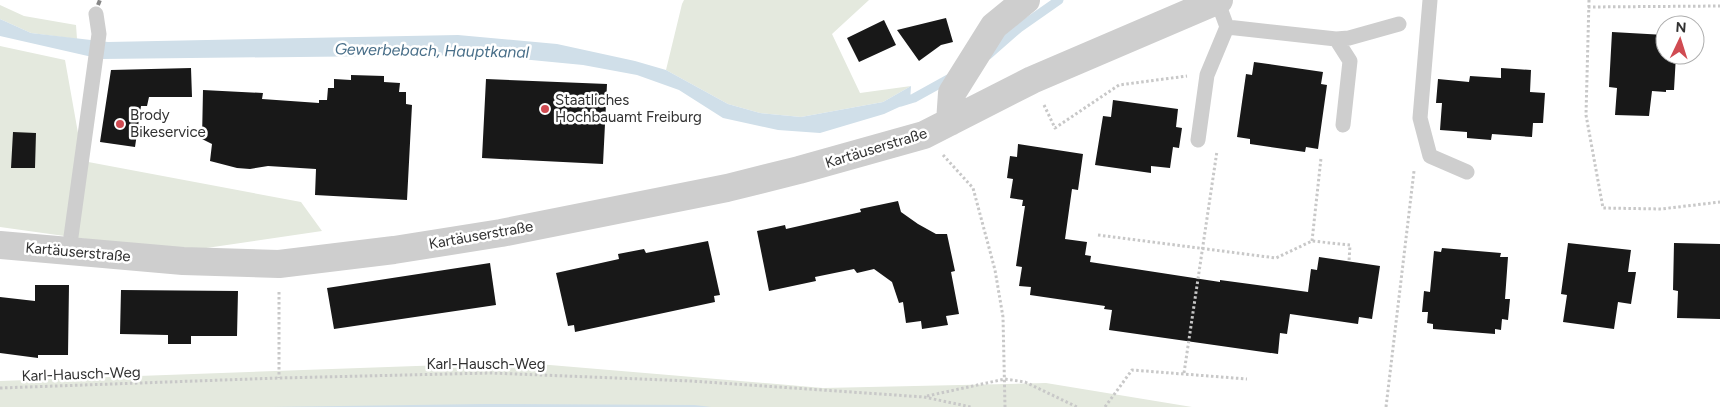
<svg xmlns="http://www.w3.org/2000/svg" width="1720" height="407" viewBox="0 0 1720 407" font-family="Figtree,sans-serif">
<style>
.green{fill:#e4e9de}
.water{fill:#d0dfe9}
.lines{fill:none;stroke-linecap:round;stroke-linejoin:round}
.stream{stroke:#d0dfe9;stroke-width:9}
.building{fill:#181818}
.path{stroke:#c8c8c8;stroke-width:3;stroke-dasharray:2.5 2.5;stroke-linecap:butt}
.lane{stroke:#cecece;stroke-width:15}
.street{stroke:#cecece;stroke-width:28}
.rail{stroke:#868686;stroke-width:4;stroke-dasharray:5 4;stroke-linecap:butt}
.poi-dot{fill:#d04b52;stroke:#fff;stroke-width:2}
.labels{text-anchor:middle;stroke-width:5;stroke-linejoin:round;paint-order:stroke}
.poi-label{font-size:15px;fill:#313131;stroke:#fff;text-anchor:start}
.street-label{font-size:15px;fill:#313131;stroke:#fff}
.water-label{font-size:16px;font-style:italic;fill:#496f89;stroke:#fff}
</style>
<rect width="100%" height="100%" fill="#fff"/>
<path class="green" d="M 684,0 L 869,0 L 832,34 L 860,93 L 911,86 L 883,102 L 801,117 L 760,113 L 728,104 L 666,70 L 682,4 Z
M 0,5 L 24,16 L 76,25 L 77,39 L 31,33 L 0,19 Z
M 0,46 L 65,60 L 83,161 L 301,202 L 322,231 L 179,252 L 0,227 Z
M 501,363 L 538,364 L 823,388 L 1046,383 L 1192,407 L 0,407 L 0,381 Z"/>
<path class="water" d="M 0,19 L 31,33 L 108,42 L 458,35 L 557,44 L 635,61 L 666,70 L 728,104 L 760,113 L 801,117 L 883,102 L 911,86 L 910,102 L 884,114 L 820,133 L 778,130 L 723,118 L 679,90 L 637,75 L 583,65 L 480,55 L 101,59 L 0,36 Z
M 485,404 L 695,405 L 711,407 L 268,407 Z"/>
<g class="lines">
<path class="stream" d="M 988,55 L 1019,28 L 1059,0
M 901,102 L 914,98 L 952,77"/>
</g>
<path class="building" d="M 946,18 L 953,42 L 941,45 L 919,61 L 897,30 Z
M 884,20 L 896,45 L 859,62 L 847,38 Z
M 1612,32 L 1665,35 L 1665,55 L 1676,55 L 1674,90 L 1666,90 L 1666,92 L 1652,91 L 1649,116 L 1615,115 L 1617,88 L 1609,87 Z
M 1254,62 L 1323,72 L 1321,84 L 1327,85 L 1318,149 L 1306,147 L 1305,152 L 1250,144 L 1250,139 L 1237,137 L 1246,74 L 1252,75 Z
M 191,68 L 192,97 L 149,97 L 147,106 L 141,106 L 135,147 L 100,142 L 111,70 Z
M 1501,68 L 1531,70 L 1530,92 L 1545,93 L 1543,123 L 1533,123 L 1532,137 L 1492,134 L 1491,140 L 1467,138 L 1467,132 L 1440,130 L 1442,103 L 1436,103 L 1438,79 L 1469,82 L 1470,76 L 1501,78 Z
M 351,75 L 384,76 L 384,82 L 400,83 L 399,92 L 406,92 L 406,104 L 412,105 L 407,200 L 315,195 L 316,169 L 268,166 L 250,169 L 237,168 L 210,161 L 212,144 L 202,139 L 203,90 L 263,93 L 262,99 L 319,103 L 319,100 L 327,100 L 328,88 L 334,88 L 334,79 L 351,80 Z
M 486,79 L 607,84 L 603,164 L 482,158 Z
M 1113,100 L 1178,109 L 1176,127 L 1182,128 L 1179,148 L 1173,147 L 1170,168 L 1151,166 L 1151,173 L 1095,165 L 1103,116 L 1111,117 Z
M 13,132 L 36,133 L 35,168 L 11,168 Z
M 1018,144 L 1083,154 L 1078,190 L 1072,189 L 1065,239 L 1087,242 L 1085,255 L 1091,256 L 1090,262 L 1220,282 L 1220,280 L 1308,292 L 1311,269 L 1317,270 L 1319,257 L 1380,266 L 1372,319 L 1359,317 L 1358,324 L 1290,314 L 1287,334 L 1280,333 L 1278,354 L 1109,330 L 1112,310 L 1104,309 L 1105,306 L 1030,295 L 1031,287 L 1019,286 L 1022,267 L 1016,266 L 1025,206 L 1022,206 L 1023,200 L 1010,198 L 1013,179 L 1007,178 L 1010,156 L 1017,157 Z
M 898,201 L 901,212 L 918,224 L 936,234 L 947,234 L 955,271 L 951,272 L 959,314 L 946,316 L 948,325 L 922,329 L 921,321 L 906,323 L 903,302 L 899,303 L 892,282 L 874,269 L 857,273 L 854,269 L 815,277 L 816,281 L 769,291 L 757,231 L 785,225 L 786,229 L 861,212 L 860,209 Z
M 708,241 L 720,295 L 714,296 L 715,302 L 575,332 L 574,325 L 568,326 L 556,273 L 619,259 L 618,254 L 644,249 L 646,253 Z
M 1568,243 L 1631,250 L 1628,272 L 1636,272 L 1631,304 L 1618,302 L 1614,329 L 1563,322 L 1567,295 L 1561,294 Z
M 1674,243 L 1720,244 L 1720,319 L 1677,318 L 1678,291 L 1673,290 Z
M 1442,248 L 1501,253 L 1500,257 L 1508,257 L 1505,299 L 1510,299 L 1508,320 L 1502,319 L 1501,330 L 1495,329 L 1495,334 L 1433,329 L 1433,324 L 1427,323 L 1428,312 L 1422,312 L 1424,291 L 1430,292 L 1434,251 L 1441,252 Z
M 490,263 L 496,305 L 334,329 L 327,288 Z
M 35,285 L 69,285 L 68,355 L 38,355 L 38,358 L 0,353 L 0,297 L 35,301 Z
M 121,290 L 238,291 L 237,336 L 191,336 L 191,344 L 168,344 L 168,335 L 120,334 Z"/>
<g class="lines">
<path class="path" d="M 1589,0 L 1586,115 L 1603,208 L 1661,209 L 1720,202
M 1588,7 L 1720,6
M 1044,105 L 1055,128 L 1119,85 L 1187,76
M 943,155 L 973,188 L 995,270 L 1003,317 L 1005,407
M 1098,235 L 1276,258 L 1312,241 L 1350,245 L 1349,261
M 1312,241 L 1321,158
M 279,292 L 279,378
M 1184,373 L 1217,151
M 0,388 L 279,378 L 491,373 L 691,381 L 924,397 L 971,407
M 927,396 L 1005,379 L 1025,382 L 1077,407
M 1105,407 L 1132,370 L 1247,379
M 1386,407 L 1414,171"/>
<path class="lane" d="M 1430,0 L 1420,118 L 1430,156 L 1467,172
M 1227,27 L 1336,39 L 1349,38 L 1399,24
M 1336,39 L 1350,61 L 1343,125
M 1198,140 L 1207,75 L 1227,27 L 1217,0
M 69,251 L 99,34 L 96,14"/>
<path class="street" d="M 950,122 L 952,93 L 994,26 L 1026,0
M 0,245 L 183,261 L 279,264 L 394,250 L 501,233 L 727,188 L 799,170 L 924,135 L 1032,80 L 1219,0"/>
<path class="rail" d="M 98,5 L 100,0"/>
</g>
<g class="poi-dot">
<circle cx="545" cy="109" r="5"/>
<circle cx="120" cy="124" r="5"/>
</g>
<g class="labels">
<g class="poi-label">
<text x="555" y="105">Staatliches<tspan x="555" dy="17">Hochbauamt Freiburg</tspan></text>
<text x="130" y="120">Brody<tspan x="130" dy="17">Bikeservice</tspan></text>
</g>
<g class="street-label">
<text transform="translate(876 148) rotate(-17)" y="5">Kartäuserstraße</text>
<text transform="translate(481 235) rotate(-10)" y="5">Kartäuserstraße</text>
<text transform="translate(78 252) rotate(5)" y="5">Kartäuserstraße</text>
<text x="486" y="369">Karl-Hausch-Weg</text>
<text transform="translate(81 374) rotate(-2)" y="5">Karl-Hausch-Weg</text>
</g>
<g class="water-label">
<text transform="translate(432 50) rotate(1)" y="6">Gewerbebach, Hauptkanal</text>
</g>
</g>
<g transform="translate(1680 40) rotate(4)"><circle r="24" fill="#ffffff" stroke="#adadad"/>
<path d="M0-4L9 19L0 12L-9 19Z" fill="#d04b52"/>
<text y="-8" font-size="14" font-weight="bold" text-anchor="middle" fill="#313131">N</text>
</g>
</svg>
